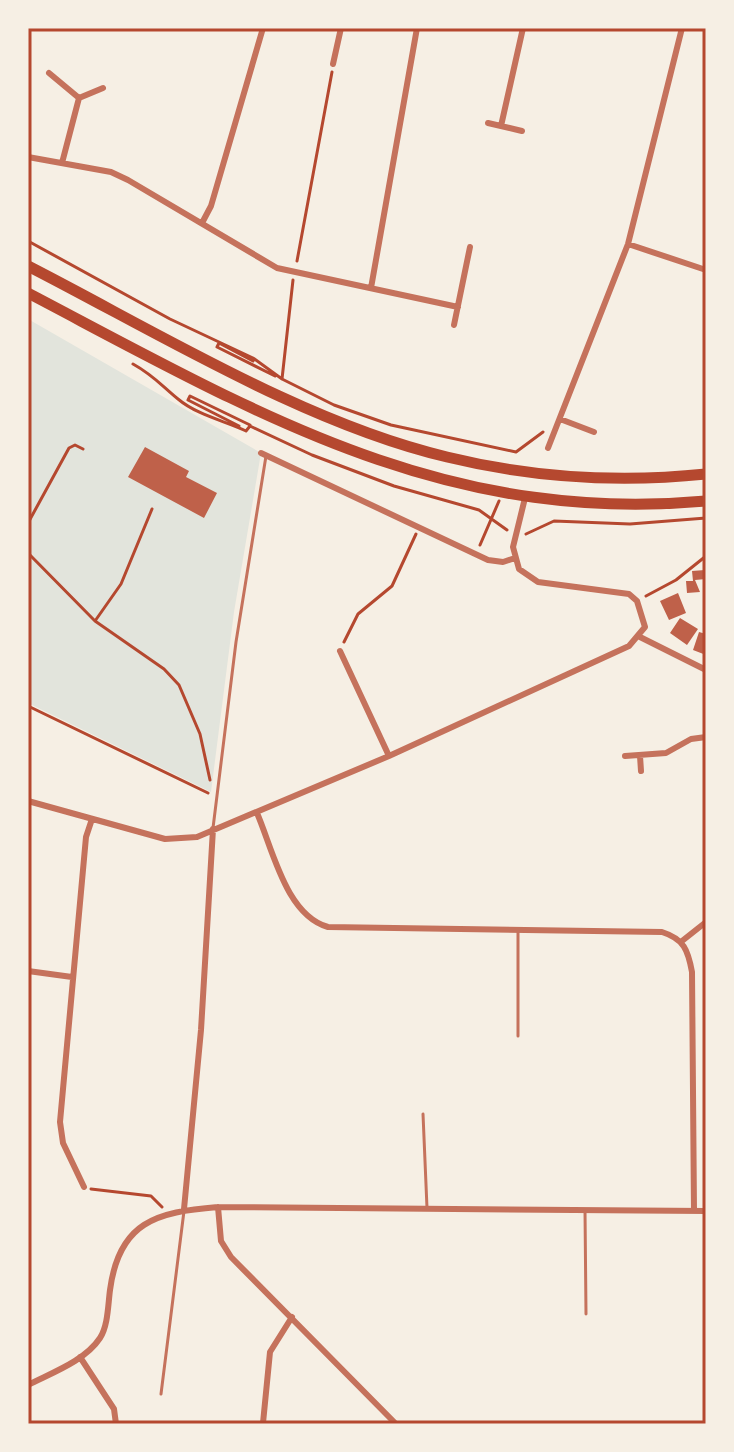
<svg xmlns="http://www.w3.org/2000/svg" width="734" height="1452" viewBox="0 0 734 1452" font-family="Signika,sans-serif">
<style>
.green{fill:#e2e4dc}
.building{fill:#bf614a}
.lines{fill:none;stroke-linecap:round;stroke-linejoin:round}
.path{stroke:#b5482f;stroke-width:3}
.service{stroke:#c5725c;stroke-width:3}
.minor{stroke:#c5725c;stroke-width:6}
.trunk{stroke:#b5482f;stroke-width:11}
.neatline{fill:none;stroke:#b5482f;stroke-width:3}
</style>
<rect width="100%" height="100%" fill="#f6efe4"/>
<path class="green" d="M 28,319 L 261,453 L 234,612 L 211,792 L 28,703 Z"/>
<path class="building" d="M 145,447 L 189,471 L 186,477 L 217,493 L 204,518 L 128,477 Z
M 705,570 L 706,579 L 695,580 L 700,592 L 687,593 L 686,581 L 693,581 L 692,571 Z
M 678,593 L 686,613 L 669,620 L 660,601 Z
M 680,618 L 698,629 L 687,645 L 670,633 Z
M 699,632 L 706,634 L 706,655 L 693,650 Z"/>
<g class="lines">
<path class="path" d="M 28,241 L 170,319 L 253,358 L 282,379 L 293,280
M 297,261 L 332,72
M 253,361 L 219,343 L 217,347 L 275,376
M 133,364 C 153,375 161,385 178,399 C 197,415 225,421 246,431 L 250,426 L 312,455 L 394,486 L 479,510 L 507,530
M 282,379 L 334,405 L 391,425 L 516,452 L 543,432
M 239,426 L 188,400 L 190,396 L 250,425
M 28,523 L 69,448 L 75,445 L 83,449
M 526,534 L 554,521 L 630,524 L 706,518
M 480,545 L 499,501
M 28,553 L 95,621 L 164,669 L 179,685 L 200,734 L 210,780
M 646,596 L 676,580 L 706,556
M 95,621 L 121,584 L 152,509
M 344,642 L 358,614 L 392,586 L 416,534
M 28,706 L 208,793
M 91,1189 L 151,1196 L 162,1207"/>
<path class="service" d="M 213,828 L 236,642 L 266,456
M 518,1036 L 518,932
M 423,1114 L 427,1208
M 585,1210 L 586,1314
M 161,1394 L 184,1211"/>
<path class="minor" d="M 333,64 L 341,28
M 49,73 L 79,98 L 62,163
M 79,98 L 103,88
M 488,123 L 522,131
M 501,126 L 523,28
M 28,157 L 111,172 L 128,180 L 277,268 L 458,307
M 202,223 L 211,206 L 263,28
M 628,244 L 706,270
M 371,288 L 417,28
M 454,325 L 470,247
M 560,419 L 594,432
M 548,448 L 628,244 L 682,28
M 261,453 L 488,560 L 503,562 L 515,558
M 640,637 L 706,670
M 340,651 L 389,756
M 625,756 L 666,753 L 691,739 L 706,737
M 640,756 L 641,771
M 28,801 L 165,839 L 197,837 L 389,756 L 629,646 L 645,627 L 637,601 L 629,594 L 538,582 L 519,569 L 513,547 L 525,498
M 257,813 C 273,850 286,915 328,927 L 662,932 C 684,939 688,950 692,972 L 694,1211
M 682,941 L 706,922
M 28,971 L 72,977
M 84,1187 L 63,1143 L 60,1122 L 86,837 L 92,819
M 218,1207 L 221,1241 L 231,1257 L 396,1424
M 184,1209 L 201,1030 L 213,829
M 80,1357 L 114,1409 L 116,1424
M 28,1385 C 51,1373 85,1361 100,1338 C 108,1326 108,1305 110,1290 C 119,1222 156,1212 218,1207 L 706,1211
M 263,1423 L 270,1352 L 292,1317"/>
<path class="trunk" d="M 28,266 C 157,332 306,424 447,457 C 533,478 619,483 706,474
M 28,293 C 253,411 441,525 706,501"/>
</g>
<rect width="734" height="1452" fill="none" stroke="#f6efe4" stroke-width="60"/>
<rect x="30" y="30" width="674" height="1392" class="neatline"/>
</svg>
